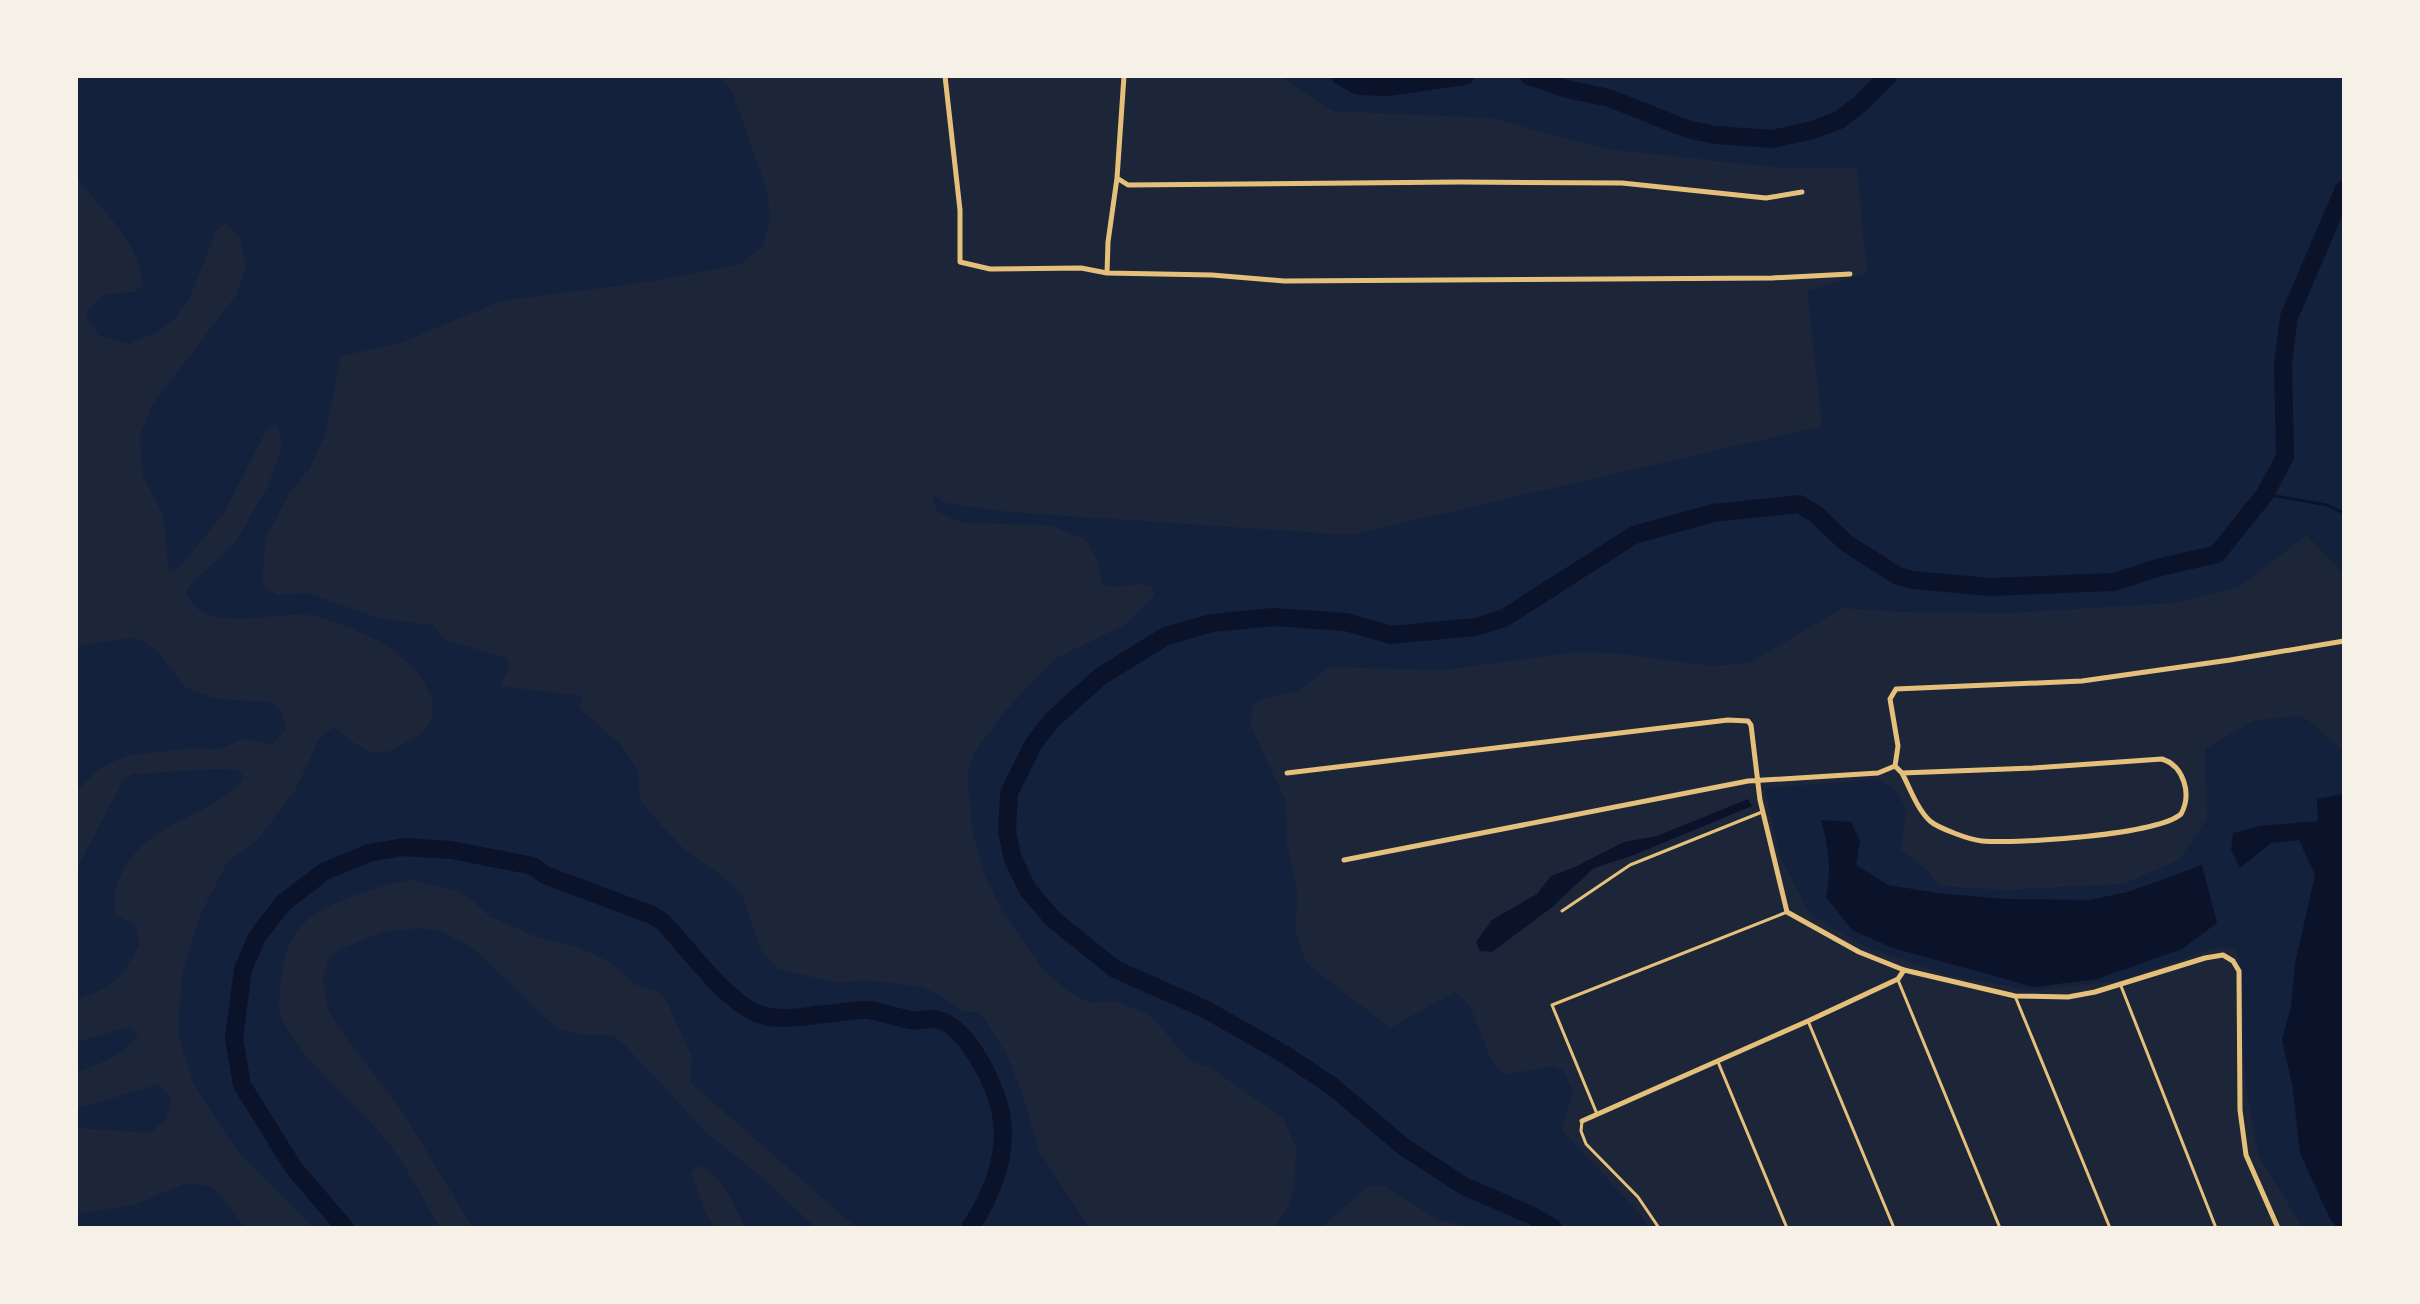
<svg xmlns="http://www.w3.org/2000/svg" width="2420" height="1304" viewBox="0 0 2420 1304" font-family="'Source Sans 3',sans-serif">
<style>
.green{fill:#1d2539}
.water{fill:#0b132b}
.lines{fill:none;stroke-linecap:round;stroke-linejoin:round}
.stream{stroke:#0b132b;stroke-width:3}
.river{stroke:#0b132b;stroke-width:18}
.service{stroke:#e5c07b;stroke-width:3}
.minor{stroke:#e5c07b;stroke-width:5}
</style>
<rect width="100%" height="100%" fill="#14213d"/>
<path class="green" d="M 719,76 L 1280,76 L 1333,111 L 1491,118 L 1606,149 L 1782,168 L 1857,168 L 1867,273 L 1807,291 L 1822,426 L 1350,535 L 1008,512 L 945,503 L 931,494 L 938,512 L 964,523 L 1050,525 L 1086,540 L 1096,557 L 1103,585 C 1120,591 1136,580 1152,587 L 1155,595 L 1126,624 L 1057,658 L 1005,711 L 974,753 L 967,773 L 973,835 L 985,876 L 1002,911 L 1042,968 L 1067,990 L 1090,1003 L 1116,1001 L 1151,1016 L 1190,1061 L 1211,1068 L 1283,1118 L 1296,1148 L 1294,1191 L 1287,1209 L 1274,1228 L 1089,1228 L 1039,1151 L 1022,1093 L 1006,1053 L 980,1012 L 962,1012 L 945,998 L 923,987 L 864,980 L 838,983 L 778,969 L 761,950 L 742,895 L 726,879 L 684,849 L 662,826 L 640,800 L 638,771 L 621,745 L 579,708 L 583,696 L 500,686 L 509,668 L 507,658 L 445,640 L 433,625 L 382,619 L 307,593 L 278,595 L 262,586 L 266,537 L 290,492 L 310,468 L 325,435 L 341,356 L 400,343 L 501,301 L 654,281 L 740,264 L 763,246 L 770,218 L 767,190 L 732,91 Z
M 76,176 C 102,213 138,237 143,285 L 135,292 L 104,294 L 88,309 L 87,318 L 99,336 L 129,344 L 158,332 L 175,318 L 190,297 L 217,229 L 226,223 L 239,237 L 246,265 L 237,294 L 152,405 L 140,435 L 143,476 L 163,515 L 169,572 L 178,569 L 224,513 L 269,425 L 278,427 L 282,447 L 268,486 L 235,543 L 191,584 L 186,592 C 200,636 271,611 308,615 C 327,617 365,634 382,643 C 407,658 452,699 424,731 C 419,736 409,740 403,744 C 392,751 382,755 369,751 C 357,747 344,734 333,727 L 318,741 L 296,789 L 259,838 L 227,863 L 200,915 L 182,975 L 178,1034 L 193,1083 L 225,1133 L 242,1157 L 313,1228 L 245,1228 L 216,1190 L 205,1185 L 184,1184 L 134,1205 L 76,1214 L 76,1128 L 150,1133 L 165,1120 L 172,1100 L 159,1084 L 76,1109 L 76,1073 C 97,1064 128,1055 138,1033 L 129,1027 L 76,1042 L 76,1000 C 115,985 120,981 140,944 L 135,924 L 115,915 C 113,897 114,889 122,873 C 149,818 207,821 244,779 L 239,770 L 219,769 L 133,774 L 124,779 L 76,870 L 76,792 L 101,767 L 130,755 L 192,748 L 219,749 L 244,739 L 272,744 L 286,729 L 280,708 L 270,702 L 216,699 L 186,688 L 159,653 L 142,640 L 131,638 L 76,646 Z
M 2307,535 L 2344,574 L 2344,752 L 2308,720 L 2297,716 L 2253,721 L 2205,749 L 2207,818 L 2179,860 L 2122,884 L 2005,890 L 1939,886 L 1926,869 L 1901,850 L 1906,808 L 1895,790 L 1877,779 L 1765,788 L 1780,857 L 1810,914 L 1866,947 L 1950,976 L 2031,990 L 2118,981 L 2218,947 L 2236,950 L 2242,968 L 2245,1080 L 2258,1155 L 2303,1228 L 1649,1228 L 1640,1214 L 1562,1130 L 1573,1090 L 1563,1071 L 1554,1066 L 1503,1075 L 1490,1057 L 1470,1006 L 1455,992 L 1390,1028 L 1306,963 L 1296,932 L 1297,888 L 1287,844 L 1286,801 L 1251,727 L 1252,706 L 1259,700 L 1298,691 L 1329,667 L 1445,670 L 1576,652 L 1615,653 L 1711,666 L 1749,663 L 1843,608 L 1902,612 L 2008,613 L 2175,603 L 2239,587 Z
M 412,880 L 454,890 L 473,901 L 489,916 L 536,937 L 578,948 L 609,961 L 634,984 L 663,994 L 692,1057 L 690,1082 L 857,1228 L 816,1228 L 764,1179 L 708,1134 L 620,1040 L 611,1035 L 583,1035 L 555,1027 L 481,955 L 466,944 L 440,931 L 421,928 L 383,932 L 336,951 L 329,958 L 323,978 L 328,1010 L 339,1028 L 404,1114 L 473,1228 L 440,1228 C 424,1201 409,1170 389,1144 C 357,1101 306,1068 282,1019 C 276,1008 280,994 281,983 C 286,927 309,912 359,894 C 377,888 393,882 412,880 Z
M 698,1166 C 721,1170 735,1209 746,1228 L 715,1228 L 706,1214 L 691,1173 Z
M 1369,1185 L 1384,1186 L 1437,1219 L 1471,1228 L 1321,1228 Z"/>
<path class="water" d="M 2344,794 L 2344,1228 L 2337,1228 L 2329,1217 L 2300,1153 L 2292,1084 L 2282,1040 L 2291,1006 L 2295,964 L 2315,875 L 2299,840 L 2271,843 L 2240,868 L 2231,850 L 2233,833 L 2260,826 L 2318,821 L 2317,799 Z
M 1748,799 L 1752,806 L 1634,855 L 1594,868 L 1551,908 L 1492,952 L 1480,951 L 1476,942 L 1492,920 L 1537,894 L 1551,876 L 1575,867 L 1624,842 L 1657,836 Z
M 1821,820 L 1851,822 L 1860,841 L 1856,865 L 1888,885 L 1937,893 L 2004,899 L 2089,900 L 2128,892 L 2202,865 L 2217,923 L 2182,949 L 2097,979 L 2034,987 L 1893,948 L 1852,930 L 1826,897 C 1832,869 1828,847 1821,820 Z"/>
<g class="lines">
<path class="stream" d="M 2265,494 L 2327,505 L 2344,513"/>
<path class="river" d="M 1340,76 L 1359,86 L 1387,87 L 1465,76
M 1529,76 L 1567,89 L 1609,98 L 1687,129 L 1715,135 L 1772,139 L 1813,130 L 1839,120 L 1860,104 L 1888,76
M 345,1228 L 293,1167 L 242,1085 L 234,1038 L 243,969 L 257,937 L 283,903 L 325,871 L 369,853 L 404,847 L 451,850 L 533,866 L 545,875 L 652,915 L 663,922 C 688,948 726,1002 759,1014 C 780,1022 804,1016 825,1014 C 839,1013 855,1009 868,1010 C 882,1012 896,1017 910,1020 C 919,1022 925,1018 933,1019 C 961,1021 985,1067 994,1090 C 1014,1138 997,1187 970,1228
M 1553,1228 L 1531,1215 L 1464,1186 L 1404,1147 L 1332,1086 L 1284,1054 L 1205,1009 L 1115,969 L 1054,920 L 1028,890 L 1013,859 L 1007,832 L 1009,793 L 1034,743 L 1052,720 L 1101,676 L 1166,636 L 1212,623 L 1273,617 L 1346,622 L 1391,635 L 1476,627 L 1504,618 L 1634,535 L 1713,513 L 1799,504 L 1817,515 L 1846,543 L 1898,576 L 1913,580 L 1990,587 L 2114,582 L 2157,568 L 2217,554 L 2265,494 L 2285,457 L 2283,363 L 2289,317 L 2344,189"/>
<path class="service" d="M 1562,911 L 1630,865 L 1762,812
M 1898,980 L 2000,1228
M 2121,986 L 2216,1228
M 2015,996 L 2110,1228
M 1808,1021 L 1894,1228
M 1718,1062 L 1787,1228
M 1597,1114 L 1552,1005 L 1787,912
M 1582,1121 L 1581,1131 L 1586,1144 L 1638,1197 L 1659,1228"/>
<path class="minor" d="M 945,76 L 960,210 L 960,262 L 990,269 L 1081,268 L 1107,273 L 1212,275 L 1284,281 L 1772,278 L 1850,274
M 1124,76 L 1117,178 L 1128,185 L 1460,182 L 1622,183 L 1766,198 L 1802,192
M 1107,273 L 1108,242 L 1117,178
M 1895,766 L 1902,773 L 2033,768 L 2162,759 C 2184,766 2192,794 2181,814 C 2157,835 2017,844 1982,841 C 1970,840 1938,828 1930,821 C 1917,809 1910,788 1902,773
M 1895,766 L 1898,746 L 1890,699 L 1896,689 L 2082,681 L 2230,660 L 2344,641
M 1287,773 L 1728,720 L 1748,721 L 1751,725 L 1760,800 L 1787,912 L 1859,952 L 1904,970 L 2015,996 L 2068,997 L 2095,992 L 2205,958 L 2223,955 L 2233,961 L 2239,971 L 2240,1110 L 2246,1155 L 2278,1228
M 1344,860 L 1748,781 L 1878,773 L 1895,766
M 1582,1121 L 1808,1021 L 1898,979 L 1904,970"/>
</g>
<rect width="2420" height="1304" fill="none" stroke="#f6f1e7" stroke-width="156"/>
</svg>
